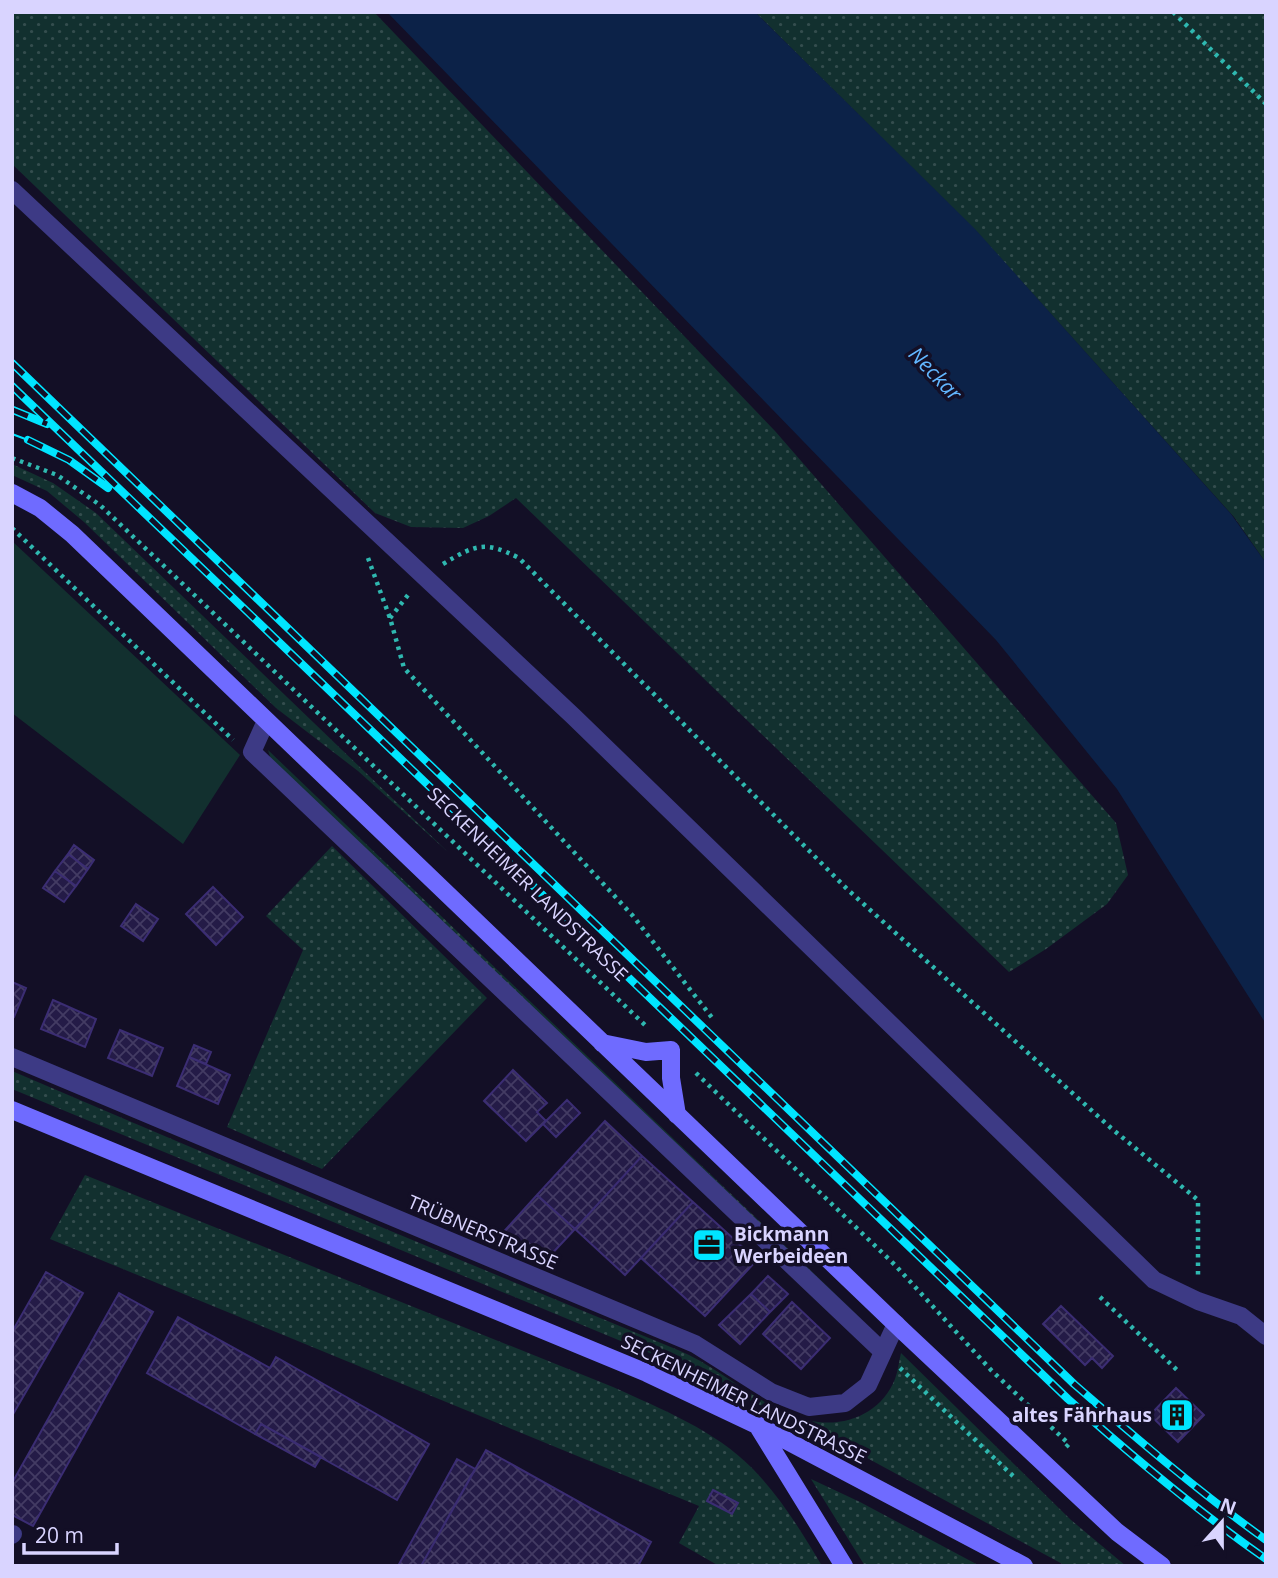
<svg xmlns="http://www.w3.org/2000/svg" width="1278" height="1578" viewBox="0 0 1278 1578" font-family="'Open Sans',sans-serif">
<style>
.grass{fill:url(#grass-dots)}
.garden{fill:#12302f}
.water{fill:#0c2248}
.building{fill:url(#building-cross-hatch);stroke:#3b2d73;stroke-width:2}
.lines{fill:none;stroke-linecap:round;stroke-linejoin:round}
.path{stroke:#2fb8b0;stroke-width:4.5;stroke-dasharray:3.5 5;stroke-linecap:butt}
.lane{stroke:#3d3a85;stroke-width:18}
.street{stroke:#3d3a85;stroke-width:18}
.secondary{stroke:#6f6bff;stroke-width:18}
.tram{stroke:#00e5ff;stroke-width:2}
.rail-casing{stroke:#00e5ff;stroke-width:8}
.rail{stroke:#130f26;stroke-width:5;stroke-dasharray:16;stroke-linecap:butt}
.labels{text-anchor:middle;stroke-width:7;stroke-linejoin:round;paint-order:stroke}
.street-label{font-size:19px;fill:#d9d4ff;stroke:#130f26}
.poi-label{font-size:19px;font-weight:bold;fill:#d9d4ff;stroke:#130f26;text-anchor:start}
.water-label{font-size:21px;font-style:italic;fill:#62b6ff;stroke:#130f26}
</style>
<defs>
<pattern id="grass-dots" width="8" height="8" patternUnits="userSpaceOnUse" patternTransform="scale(1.75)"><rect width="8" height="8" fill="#12302f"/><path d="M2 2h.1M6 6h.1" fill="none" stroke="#344d4e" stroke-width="1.8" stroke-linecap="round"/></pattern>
<pattern id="building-cross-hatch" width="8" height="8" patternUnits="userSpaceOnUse" patternTransform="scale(1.75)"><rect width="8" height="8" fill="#241b47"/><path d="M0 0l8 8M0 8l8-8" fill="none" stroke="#433b63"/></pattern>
</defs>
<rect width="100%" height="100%" fill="#130f26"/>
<path class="grass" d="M 12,12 L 374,12 L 775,431 L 1116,823 L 1128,875 L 1107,904 L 1046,949 L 1009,972 L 516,498 L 489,516 L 463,528 L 411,527 L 375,513 L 12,164 Z
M 755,12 L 1266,12 L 1266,563 L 1234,517 L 976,231 Z
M 12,464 L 53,483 L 96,513 L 448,852 L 358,771 L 276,708 L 84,522 L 47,491 L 12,475 Z
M 268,750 L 875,1332 L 272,763 Z
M 332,846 L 487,998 L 322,1169 L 227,1127 L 303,950 L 266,916 Z
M 12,1071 C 233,1166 455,1258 678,1350 C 725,1369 766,1415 818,1422 C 851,1426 883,1410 895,1379 C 898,1371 899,1361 901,1353 L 1071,1520 L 1126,1566 L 1066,1566 L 845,1446 L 669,1361 L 12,1089 Z
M 85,1175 L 613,1387 C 661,1409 715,1430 753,1469 C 780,1497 802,1532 822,1566 L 719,1566 L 679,1543 L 699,1506 L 50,1239 Z
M 811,1479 L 860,1502 L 980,1566 L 865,1566 Z"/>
<path class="garden" d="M 12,541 L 240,755 L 183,844 L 12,713 Z"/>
<path class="water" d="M 387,12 L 755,12 L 975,229 L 1231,514 L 1266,563 L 1266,1024 L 1117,789 L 996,640 Z"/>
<path class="building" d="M 74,845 L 94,860 L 88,869 L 68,854 Z
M 68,854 L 88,869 L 76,886 L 55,871 Z
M 55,871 L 76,886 L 64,902 L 43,888 Z
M 213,887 L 243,917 L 216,945 L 186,914 Z
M 136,904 L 158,919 L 143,941 L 121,926 Z
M 12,982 L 26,988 L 14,1017 L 12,1016 Z
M 53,1000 L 96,1019 L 85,1047 L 41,1029 Z
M 120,1030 L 163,1048 L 152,1076 L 108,1058 Z
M 194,1045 L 211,1052 L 206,1064 L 189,1057 Z
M 189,1057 L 230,1075 L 218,1104 L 177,1086 Z
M 513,1070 L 547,1103 L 537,1112 L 546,1121 L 526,1141 L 484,1101 Z
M 567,1100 L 580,1113 L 556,1137 L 543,1124 Z
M 605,1121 L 642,1156 L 575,1229 L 537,1195 Z
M 642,1156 L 693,1202 L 625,1275 L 575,1229 Z
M 537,1195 L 575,1229 L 547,1259 L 497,1239 Z
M 693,1202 L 757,1260 L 705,1316 L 641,1258 Z
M 46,1272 L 83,1293 L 12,1416 L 12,1332 Z
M 768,1276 L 788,1294 L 770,1312 L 751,1294 Z
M 119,1293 L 153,1312 L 33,1526 L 12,1515 L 12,1483 Z
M 751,1294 L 770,1312 L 740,1344 L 719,1325 Z
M 792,1302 L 830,1338 L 801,1369 L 763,1334 Z
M 1061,1306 L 1113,1356 L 1102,1368 L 1092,1358 L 1085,1365 L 1043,1324 Z
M 178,1317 L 270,1368 L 276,1357 L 429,1444 L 397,1500 L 261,1424 L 255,1434 L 147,1373 Z
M 1176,1388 L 1204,1415 L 1178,1442 L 1150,1415 Z
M 261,1424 L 321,1457 L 315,1467 L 255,1434 Z
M 486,1450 L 651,1542 L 638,1566 L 421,1566 Z
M 457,1459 L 475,1469 L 421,1566 L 398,1566 Z
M 713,1490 L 738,1503 L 732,1514 L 707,1501 Z"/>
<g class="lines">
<path class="path" d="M 1173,12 L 1266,104
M 12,458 L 57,475 L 100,505 L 646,1026
M 12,528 L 233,740
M 368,558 L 390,618 L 404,668 L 633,916 L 713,1019
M 443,564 C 475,545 484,540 519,558 L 847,889 L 1111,1128 L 1198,1200 L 1198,1275
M 390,618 L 408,595
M 696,1073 L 895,1265 L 991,1370 L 1069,1444 L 1064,1449
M 1100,1297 L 1177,1370
M 900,1368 L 1013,1476"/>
<path class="lane" d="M 12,190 L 573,716 L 1154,1280 L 1198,1301 L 1241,1316 L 1266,1336
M 12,1535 L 13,1534"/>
<path class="street" d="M 266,721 L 252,752 L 883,1352
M 12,1057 L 695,1344 L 771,1392 L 809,1407 L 845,1403 L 868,1385 L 896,1324"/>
<path class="secondary" d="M 12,493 L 40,508 L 72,534 L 904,1332 L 1117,1532 L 1162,1566
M 602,1043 L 646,1052 L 671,1050 L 671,1078 L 677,1115
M 12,1110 L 647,1373 L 757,1425 L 1024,1566
M 759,1428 L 844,1566"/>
<path class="tram" d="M 12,409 L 13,410
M 12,434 L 28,440"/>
<g class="rail-casing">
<path id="rail" d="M 12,363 L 1074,1384 C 1136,1438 1199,1492 1266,1540
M 12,386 L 1068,1399 C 1132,1456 1196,1510 1266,1559
M 13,410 L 47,424
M 28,440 L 69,460 L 108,488"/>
</g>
<use href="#rail" class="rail"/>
</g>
<defs>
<g id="office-square" transform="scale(1.75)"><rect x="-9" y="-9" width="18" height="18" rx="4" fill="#00e5ff" stroke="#130f26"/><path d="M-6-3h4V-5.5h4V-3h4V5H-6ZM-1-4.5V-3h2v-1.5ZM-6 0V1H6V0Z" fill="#111"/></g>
<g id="building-square" transform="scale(1.75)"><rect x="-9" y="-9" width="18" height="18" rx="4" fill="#00e5ff" stroke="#130f26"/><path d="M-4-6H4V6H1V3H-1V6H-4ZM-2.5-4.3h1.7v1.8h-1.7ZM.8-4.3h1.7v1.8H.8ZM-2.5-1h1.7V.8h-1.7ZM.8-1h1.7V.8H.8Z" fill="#111"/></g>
</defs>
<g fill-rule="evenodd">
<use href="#office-square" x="709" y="1245"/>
<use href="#building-square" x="1177" y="1415"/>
</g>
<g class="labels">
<g class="street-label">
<text transform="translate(528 884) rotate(44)" y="7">SECKENHEIMER LANDSTRASSE</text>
<text transform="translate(483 1232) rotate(23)" y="7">TRÜBNERSTRASSE</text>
<text transform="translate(744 1399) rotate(26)" y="7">SECKENHEIMER LANDSTRASSE</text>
</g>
<g class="poi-label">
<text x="734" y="1241">Bickmann<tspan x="734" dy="22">Werbeideen</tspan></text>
<text x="1152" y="1422" text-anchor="end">altes Fährhaus</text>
</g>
<g class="water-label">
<text transform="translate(935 374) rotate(46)" y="7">Neckar</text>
</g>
</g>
<rect width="1278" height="1578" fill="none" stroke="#d9d4ff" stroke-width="28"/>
<g transform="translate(1222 1522) rotate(21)" stroke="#130f26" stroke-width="5" paint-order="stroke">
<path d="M0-5L12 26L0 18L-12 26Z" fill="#d9d4ff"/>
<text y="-10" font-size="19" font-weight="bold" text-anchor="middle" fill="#d9d4ff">N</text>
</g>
<path d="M24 1543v10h93v-10" fill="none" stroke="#d9d4ff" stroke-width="3.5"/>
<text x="35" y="1543" font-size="21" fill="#d9d4ff" stroke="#130f26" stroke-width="5" paint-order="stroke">20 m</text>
</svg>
